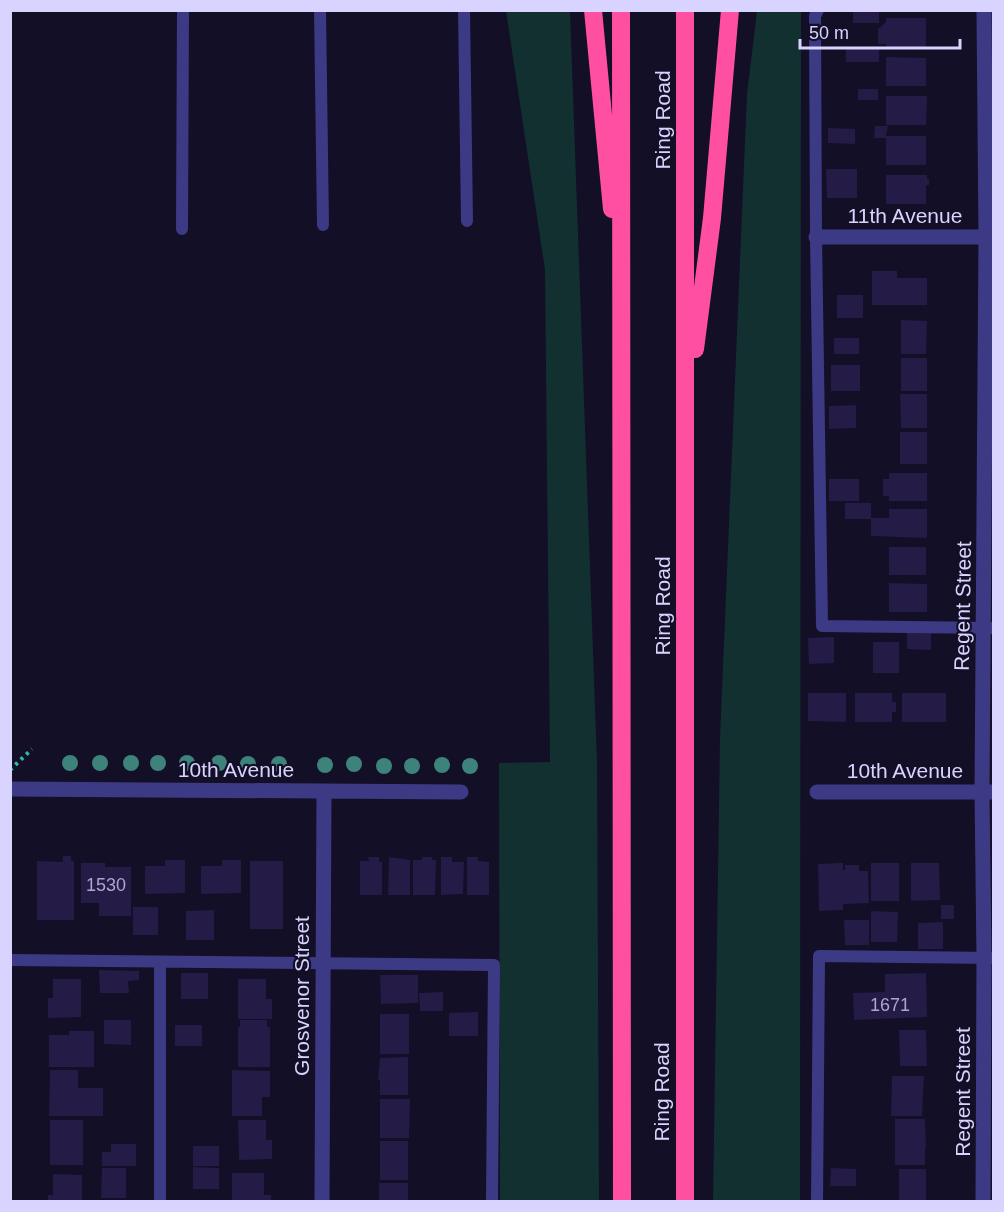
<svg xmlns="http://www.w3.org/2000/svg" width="1004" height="1212" viewBox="0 0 1004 1212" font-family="Helvetica,sans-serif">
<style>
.green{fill:#12302f}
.building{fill:#241b47}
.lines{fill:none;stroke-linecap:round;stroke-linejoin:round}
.path{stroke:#2fb8b0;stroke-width:4;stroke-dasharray:3 4.5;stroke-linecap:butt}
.lane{stroke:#3d3a85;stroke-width:12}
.street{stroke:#3d3a85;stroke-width:15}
.highway{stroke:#ff4fa3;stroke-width:18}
.tree{fill:#3d827b}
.labels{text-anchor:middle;stroke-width:4.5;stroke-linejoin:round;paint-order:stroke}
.number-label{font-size:18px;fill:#aca6d1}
.street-label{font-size:21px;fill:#d9d4ff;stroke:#130f26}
</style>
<rect width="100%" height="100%" fill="#130f26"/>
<path class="green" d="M 506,11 L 570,11 L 597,763 L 599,1201 L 500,1201 L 499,763 L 550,762 L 545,270 Z
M 757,11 L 801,11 L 800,1201 L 713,1202 L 720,738 L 747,94 Z"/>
<path class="building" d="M 853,10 L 879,10 L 879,23 L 853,23 Z
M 886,18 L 926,18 L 926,47 L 886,47 L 886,44 L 878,44 L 878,29 L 886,22 Z
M 879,48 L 879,62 L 846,62 L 846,49 Z
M 886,57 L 926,58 L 926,86 L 886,86 Z
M 858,89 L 878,89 L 878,100 L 858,100 Z
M 886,96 L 927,96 L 926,125 L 886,125 Z
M 875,126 L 888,126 L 886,136 L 926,136 L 926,165 L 886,165 L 886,138 L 874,138 Z
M 828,128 L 855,129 L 855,144 L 828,143 Z
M 826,169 L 857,169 L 857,198 L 827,198 Z
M 886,175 L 927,175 L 927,179 L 929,179 L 929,185 L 926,185 L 926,204 L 886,204 Z
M 872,271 L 897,271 L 897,278 L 927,278 L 927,305 L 872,305 Z
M 837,295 L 863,295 L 863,318 L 837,318 Z
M 901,320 L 927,321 L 926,354 L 901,354 Z
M 834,338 L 859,338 L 859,354 L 834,354 Z
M 901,358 L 927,358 L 927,391 L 901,391 Z
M 831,365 L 860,365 L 860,391 L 831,391 Z
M 900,394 L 927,394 L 927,428 L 901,428 Z
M 856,405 L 856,428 L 829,429 L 829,406 Z
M 900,432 L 927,432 L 927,464 L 900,464 Z
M 889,473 L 927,473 L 927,501 L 889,501 L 889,496 L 883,496 L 883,479 L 889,479 Z
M 829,479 L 859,479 L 859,501 L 829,501 Z
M 845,503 L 871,503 L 871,519 L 845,519 Z
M 889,509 L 927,509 L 927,538 L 871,536 L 871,518 L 889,518 Z
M 889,547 L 926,547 L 926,575 L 889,575 Z
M 889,583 L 927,584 L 927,612 L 889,612 Z
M 907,632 L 931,633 L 931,650 L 907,649 Z
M 834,637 L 834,663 L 809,664 L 808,638 Z
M 873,642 L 899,642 L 899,673 L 873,673 Z
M 808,693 L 846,693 L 846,722 L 808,721 Z
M 855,693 L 892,693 L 892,702 L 896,702 L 896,712 L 892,712 L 892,722 L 855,722 Z
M 902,693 L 946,693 L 946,722 L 902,722 Z
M 63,856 L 71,856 L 71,861 L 74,861 L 74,920 L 37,920 L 37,861 L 63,862 Z
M 368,857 L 379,857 L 379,862 L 382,862 L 382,895 L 360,895 L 360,861 L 369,861 Z
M 389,857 L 410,860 L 410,895 L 388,895 Z
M 422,857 L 432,857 L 432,860 L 436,860 L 435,895 L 413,895 L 413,860 L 422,860 Z
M 441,857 L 452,857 L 452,862 L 464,862 L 463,894 L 441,895 Z
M 467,857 L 478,857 L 478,861 L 489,862 L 489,895 L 467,895 Z
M 165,860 L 185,860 L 185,893 L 145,894 L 145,866 L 165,866 Z
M 222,860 L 241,860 L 241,893 L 201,894 L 201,866 L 222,866 Z
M 250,861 L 283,861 L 283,929 L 250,929 Z
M 81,863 L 105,863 L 105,867 L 131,867 L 131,916 L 99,916 L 99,903 L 81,903 Z
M 839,863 L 843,863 L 843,870 L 845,870 L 845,865 L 859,865 L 859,871 L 868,871 L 869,903 L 843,904 L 843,910 L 819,911 L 818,864 Z
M 871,863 L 899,863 L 899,901 L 871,901 Z
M 911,863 L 939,863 L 940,900 L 911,901 Z
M 941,905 L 954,905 L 954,919 L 941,919 Z
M 133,907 L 158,907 L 158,935 L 133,935 Z
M 214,910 L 214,940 L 186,940 L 186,911 Z
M 871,911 L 898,912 L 897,942 L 871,942 Z
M 844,920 L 869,920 L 869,945 L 845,945 Z
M 943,922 L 943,949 L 918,949 L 918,923 Z
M 99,970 L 139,971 L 139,980 L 128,981 L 129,993 L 100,993 Z
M 181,973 L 208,973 L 208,999 L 181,999 Z
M 926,973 L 927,1017 L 854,1020 L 853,993 L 885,992 L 885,974 Z
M 380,975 L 418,975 L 418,1003 L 381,1004 Z
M 53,979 L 81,979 L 81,1017 L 48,1018 L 48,998 L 53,998 Z
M 238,979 L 266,979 L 266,999 L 272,999 L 272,1019 L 238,1019 Z
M 443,992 L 443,1011 L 420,1011 L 419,993 Z
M 478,1012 L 478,1036 L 449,1036 L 449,1013 Z
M 380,1014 L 409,1014 L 409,1054 L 380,1054 Z
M 104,1020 L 131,1020 L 131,1045 L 104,1044 Z
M 240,1020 L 267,1020 L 267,1027 L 270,1027 L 270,1067 L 238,1067 L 238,1027 L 240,1027 Z
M 175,1025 L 202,1025 L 202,1046 L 175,1046 Z
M 899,1030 L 926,1030 L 927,1066 L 900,1066 Z
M 69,1031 L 94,1031 L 94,1067 L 49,1067 L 49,1035 L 69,1035 Z
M 408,1057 L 408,1095 L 380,1095 L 380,1080 L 378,1080 L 380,1058 Z
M 50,1070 L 78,1070 L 78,1088 L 103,1088 L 103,1116 L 49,1116 Z
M 232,1070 L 270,1071 L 270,1097 L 262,1097 L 262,1116 L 232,1116 Z
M 892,1076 L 924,1076 L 922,1116 L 891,1116 Z
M 380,1099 L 410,1099 L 409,1138 L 380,1138 Z
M 895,1119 L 925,1119 L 926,1147 L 925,1147 L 925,1165 L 895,1165 Z
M 50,1120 L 83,1120 L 83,1165 L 50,1165 Z
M 238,1120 L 266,1120 L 266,1140 L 272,1140 L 272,1159 L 239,1160 Z
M 380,1141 L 408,1141 L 408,1180 L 380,1180 Z
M 111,1144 L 136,1144 L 136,1166 L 102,1166 L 102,1152 L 111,1152 Z
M 193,1146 L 219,1146 L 219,1166 L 193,1166 Z
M 193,1167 L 219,1168 L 219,1189 L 193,1189 Z
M 102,1168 L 126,1168 L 126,1198 L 101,1198 Z
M 831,1168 L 856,1169 L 856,1186 L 830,1186 Z
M 899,1169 L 926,1169 L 926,1202 L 899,1202 Z
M 232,1173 L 264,1173 L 264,1195 L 271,1195 L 271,1202 L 232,1202 Z
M 53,1174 L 82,1175 L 82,1202 L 48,1202 L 48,1195 L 53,1195 Z
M 379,1183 L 408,1183 L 408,1202 L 379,1202 Z"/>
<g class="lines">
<path class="path" d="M 10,770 L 32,749"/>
<path class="lane" d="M 320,10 L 323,225
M 464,10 L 467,221
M 818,10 L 815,16 L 816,237 L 822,626 L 994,628
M 182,229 L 183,10
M 10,960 L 494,965 L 492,1202
M 160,962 L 160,1202
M 817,1202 L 819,956 L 994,958"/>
<path class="street" d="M 816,237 L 994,237
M 10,789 L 461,792
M 817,792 L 994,792
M 322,1202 L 324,792
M 983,1202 L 984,958 L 982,792 L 986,237 L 984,10"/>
<path class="highway" d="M 593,10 L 612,209
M 621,10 L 622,1202
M 695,349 L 712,218 L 730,10
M 685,1202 L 685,10"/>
</g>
<g class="tree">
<circle cx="70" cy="763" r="8"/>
<circle cx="100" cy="763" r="8"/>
<circle cx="131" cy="763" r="8"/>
<circle cx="158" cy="763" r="8"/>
<circle cx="187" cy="763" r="8"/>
<circle cx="219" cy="763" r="8"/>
<circle cx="248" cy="764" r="8"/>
<circle cx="279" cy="764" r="8"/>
<circle cx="354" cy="764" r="8"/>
<circle cx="325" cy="765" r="8"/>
<circle cx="442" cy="765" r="8"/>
<circle cx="384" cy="766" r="8"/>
<circle cx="412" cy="766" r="8"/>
<circle cx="470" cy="766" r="8"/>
</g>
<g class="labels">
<g class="number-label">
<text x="106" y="891">1530</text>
<text x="890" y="1011">1671</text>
</g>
<g class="street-label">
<text transform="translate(663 120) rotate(-90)" y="7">Ring Road</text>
<text x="905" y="223">11th Avenue</text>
<text transform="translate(663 606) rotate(-90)" y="7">Ring Road</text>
<text transform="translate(963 606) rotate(-89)" y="7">Regent Street</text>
<text x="236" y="777">10th Avenue</text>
<text x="905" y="778">10th Avenue</text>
<text transform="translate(302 996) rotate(-90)" y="7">Grosvenor Street</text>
<text transform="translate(662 1092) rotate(-90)" y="7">Ring Road</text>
<text transform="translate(963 1092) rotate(-90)" y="7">Regent Street</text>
</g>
</g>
<rect width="1004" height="1212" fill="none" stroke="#d9d4ff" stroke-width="24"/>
<path d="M800 39v9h160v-9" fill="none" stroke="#d9d4ff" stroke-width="3"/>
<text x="809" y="39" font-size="18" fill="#d9d4ff" stroke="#130f26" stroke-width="4.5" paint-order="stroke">50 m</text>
</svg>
